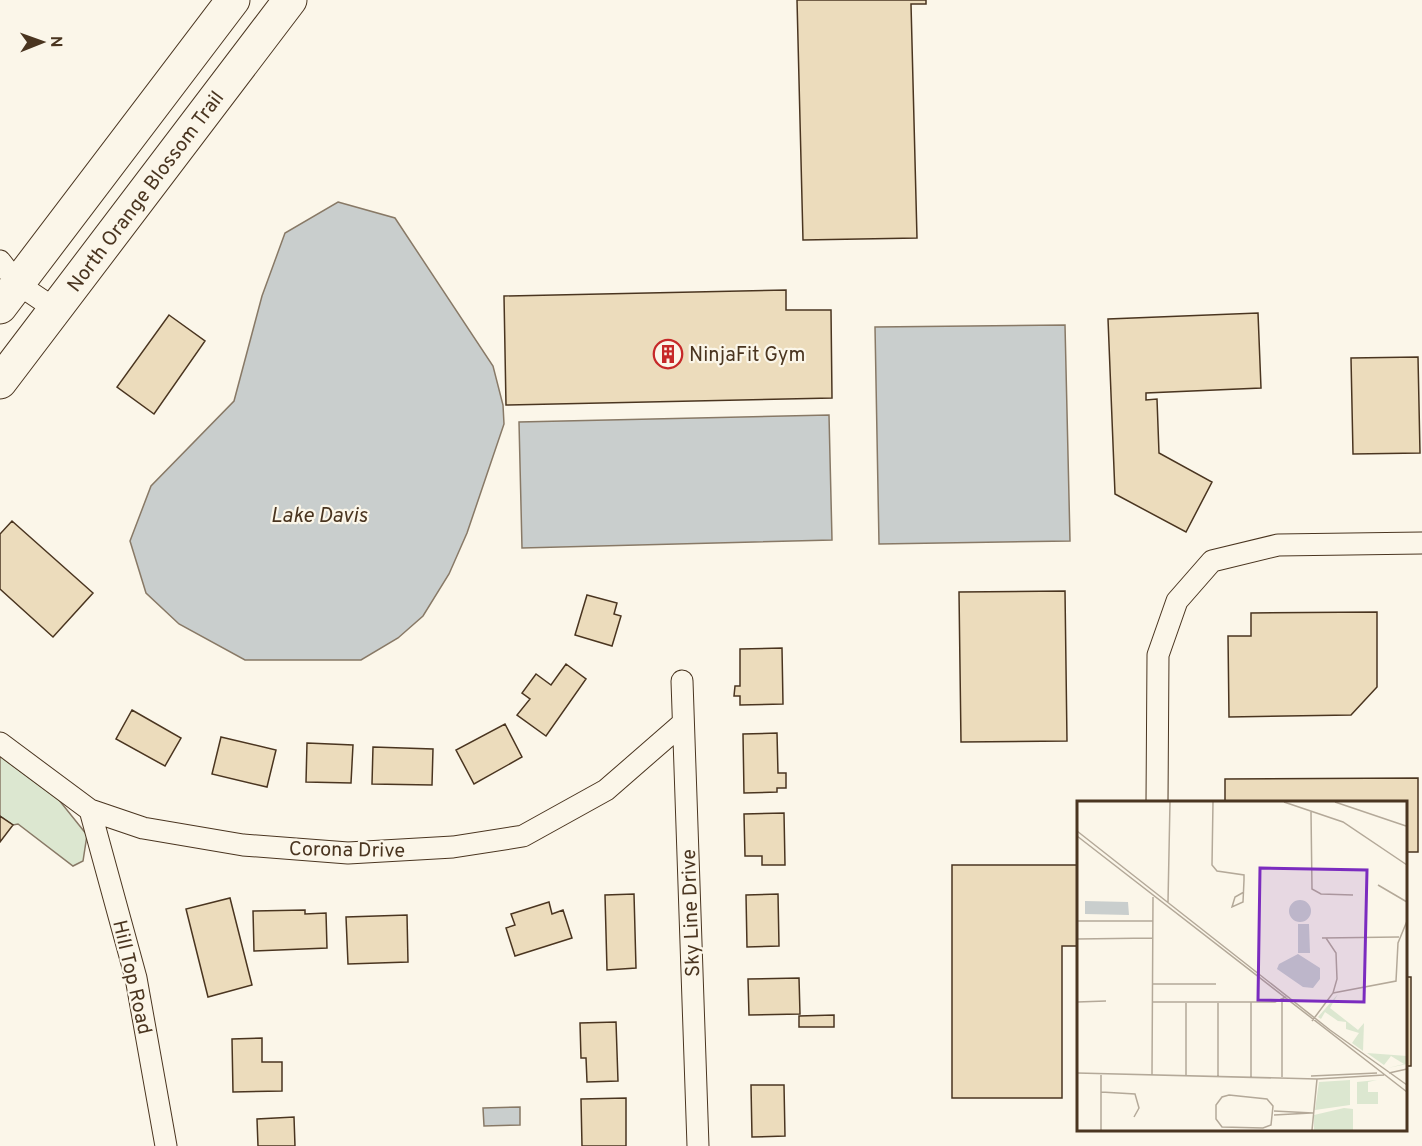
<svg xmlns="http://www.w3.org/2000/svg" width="1422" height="1146" viewBox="0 0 1422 1146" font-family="Overpass,sans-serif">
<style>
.green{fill:#dce7d0;stroke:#887966;stroke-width:1.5}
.water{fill:#c9cecd;stroke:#887966;stroke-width:1.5}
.building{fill:#ecdcbc;stroke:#4a3520;stroke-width:1.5}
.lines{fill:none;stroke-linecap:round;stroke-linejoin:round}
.minor-casing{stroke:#4a3520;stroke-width:23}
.primary-casing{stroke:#4a3520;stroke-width:35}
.minor{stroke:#fbf6e9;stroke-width:21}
.primary{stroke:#fbf6e9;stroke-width:33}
.labels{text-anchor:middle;stroke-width:4.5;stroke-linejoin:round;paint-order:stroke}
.street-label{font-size:20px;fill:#4a3520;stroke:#fbf6e9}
.poi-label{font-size:20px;fill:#4a3520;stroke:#fbf6e9;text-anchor:start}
.water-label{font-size:21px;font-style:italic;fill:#4a3520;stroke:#fbf6e9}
.inset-road{fill:none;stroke:#b4a999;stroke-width:1.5}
.view{fill:#7b2cbf;fill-opacity:0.15;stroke:#7b2cbf;stroke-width:3}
.inset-edge{fill:none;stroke:#4a3520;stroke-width:3}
</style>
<rect width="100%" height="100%" fill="#fbf6e9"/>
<path class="green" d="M 0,756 L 59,800 L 87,835 L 83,861 L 73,866 L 18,824 L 13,825 L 0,816 Z"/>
<path class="water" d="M 338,202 L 395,218 L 493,366 L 503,405 L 504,424 L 467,533 L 449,574 L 423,616 L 398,638 L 361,660 L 245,660 L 179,624 L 146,593 L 130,541 L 151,486 L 234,401 L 262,296 L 285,233 Z
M 1065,325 L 1070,541 L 879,544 L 875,327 Z
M 829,415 L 832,540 L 522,548 L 519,422 Z
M 520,1107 L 520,1125 L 484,1126 L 483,1108 Z"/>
<path class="building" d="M 797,0 L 926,0 L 926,4 L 911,4 L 917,238 L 803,240 Z
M 786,290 L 786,310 L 831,310 L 832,398 L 506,405 L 504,296 Z
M 1258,313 L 1261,388 L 1146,393 L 1146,400 L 1157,399 L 1159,453 L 1212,482 L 1186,532 L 1115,494 L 1108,319 Z
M 169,315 L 205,341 L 154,414 L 117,387 Z
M 1418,357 L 1420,453 L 1353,454 L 1351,358 Z
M 12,521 L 93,593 L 53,637 L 0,589 L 0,534 Z
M 1065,591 L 1067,741 L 961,742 L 959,592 Z
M 587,595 L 617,603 L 614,614 L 621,616 L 612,646 L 575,635 Z
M 1377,612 L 1377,687 L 1351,715 L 1229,717 L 1228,636 L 1251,636 L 1251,613 Z
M 782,648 L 783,704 L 740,705 L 740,696 L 734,696 L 735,686 L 740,686 L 740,649 Z
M 566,664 L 586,679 L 546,736 L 517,715 L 530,699 L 522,693 L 536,674 L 551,685 Z
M 132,710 L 181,738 L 165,766 L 116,739 Z
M 505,724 L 522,757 L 474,784 L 456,750 Z
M 777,733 L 778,773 L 786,773 L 786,788 L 777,788 L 777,792 L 744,793 L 743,734 Z
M 221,737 L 276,750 L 267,787 L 212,774 Z
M 307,743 L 353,745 L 351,783 L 306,782 Z
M 373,747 L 433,749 L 432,785 L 372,784 Z
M 1418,778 L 1418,852 L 1406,852 L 1406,802 L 1225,802 L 1225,779 Z
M 784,813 L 785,865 L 762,865 L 762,856 L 745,856 L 744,814 Z
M 0,816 L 13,825 L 0,842 Z
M 952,865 L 1078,865 L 1078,946 L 1062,946 L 1062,1098 L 952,1098 Z
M 634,894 L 636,968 L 607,970 L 605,895 Z
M 778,894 L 779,946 L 747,947 L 746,895 Z
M 230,898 L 252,985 L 208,997 L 186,909 Z
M 549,902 L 552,914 L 563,910 L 572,938 L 515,956 L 506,928 L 515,925 L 511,914 Z
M 305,910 L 305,914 L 326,913 L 327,948 L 254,951 L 253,911 Z
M 407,915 L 408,962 L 348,964 L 346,917 Z
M 1406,977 L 1411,977 L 1411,1066 L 1406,1066 Z
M 799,978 L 800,1014 L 749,1015 L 748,979 Z
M 834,1015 L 834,1027 L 799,1027 L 799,1016 Z
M 616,1022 L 618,1081 L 587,1082 L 586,1058 L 581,1058 L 580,1023 Z
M 262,1038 L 262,1062 L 282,1062 L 282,1091 L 233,1092 L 232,1039 Z
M 751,1085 L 784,1085 L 785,1136 L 752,1137 Z
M 626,1098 L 626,1146 L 582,1146 L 581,1099 Z
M 294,1117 L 295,1146 L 258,1146 L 257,1119 Z"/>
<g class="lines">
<g class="minor-casing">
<path id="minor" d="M 0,261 L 18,284 L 55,309
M 682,681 L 698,1146
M 0,743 L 90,810 L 143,828 L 243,845 L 348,853 L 453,847 L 523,836 L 606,790 L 683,723
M 1157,802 L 1158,655 L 1177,601 L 1212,561 L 1278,545 L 1422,543
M 90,810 L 136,978 L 166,1146"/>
</g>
<g class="primary-casing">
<path id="primary" d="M 0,307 L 233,0
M 0,382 L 290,0"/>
</g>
<use href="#minor" class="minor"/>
<use href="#primary" class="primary"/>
</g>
<defs>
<g id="building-ring" transform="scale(1.5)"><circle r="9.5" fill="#fbf6e9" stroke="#c62828" stroke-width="1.5"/><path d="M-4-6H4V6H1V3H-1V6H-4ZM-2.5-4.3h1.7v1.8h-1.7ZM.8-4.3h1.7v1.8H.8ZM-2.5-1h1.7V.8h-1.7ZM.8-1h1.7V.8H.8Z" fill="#c62828"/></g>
</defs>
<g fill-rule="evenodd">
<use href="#building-ring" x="668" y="354"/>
</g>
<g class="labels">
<g class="street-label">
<text transform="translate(145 191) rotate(-53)" y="7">North Orange Blossom Trail</text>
<text transform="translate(347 849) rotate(1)" y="7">Corona Drive</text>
<text transform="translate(690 913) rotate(-92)" y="7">Sky Line Drive</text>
<text transform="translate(133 977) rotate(77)" y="7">Hill Top Road</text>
</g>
<g class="poi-label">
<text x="689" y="361">NinjaFit Gym</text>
</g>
<g class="water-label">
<text x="319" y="522">Lake Davis</text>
</g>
</g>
<g transform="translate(1077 801)">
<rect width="330" height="330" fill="#fbf6e9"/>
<path d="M 261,193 L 253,207 L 281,229 L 287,222 L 286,250 L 275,242 L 282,232 L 269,228 L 269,221 L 261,220 L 248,211 L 244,218 L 241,216 ZM 290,252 L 330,255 L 330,263 L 311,267 L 327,263 L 314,255 L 307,264 ZM 273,279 L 273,304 L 238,309 L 242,281 ZM 300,279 L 291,281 L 291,291 L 301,291 L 301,303 L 280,303 L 280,281 ZM 267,307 L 276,308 L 276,329 L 237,329 L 237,314 Z" fill="#dce7d0"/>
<path d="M212 110a11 11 0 1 1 22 0a11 11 0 1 1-22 0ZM 8,100 L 51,101 L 52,114 L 8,113 ZM 221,123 L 232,123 L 233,152 L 221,152 ZM 221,153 L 243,167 L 243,178 L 236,187 L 226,186 L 200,168 L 202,163 Z" fill="#c9cecd"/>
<path class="inset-road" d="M 136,1 L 135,64 L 140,70 L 167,74 L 167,79 L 166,101 L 155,106 L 158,96 L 167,91M 207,1 L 266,21 L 330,64M 258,1 L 329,25M 234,11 L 235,88 L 244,93 L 276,94M 0,30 L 253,229 L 330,284M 0,35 L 330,291M 301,84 L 330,101M 91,101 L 93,1M 0,120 L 76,120M 245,137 L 322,136M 0,138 L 76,137M 76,183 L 139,183M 256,192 L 319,180 L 321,142 L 330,120M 205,200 L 205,276M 0,201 L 29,200M 76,201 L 198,201 L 209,196M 174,201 L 174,277M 109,202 L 109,275M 235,220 L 256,192 L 260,178 L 259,152 L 249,137M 0,272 L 240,278 L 307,274M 24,272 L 24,329M 312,272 L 330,268M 75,274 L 76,96M 141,275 L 141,202M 234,275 L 300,272M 24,291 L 58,293 L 62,307 L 57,316M 152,294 L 190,298 L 196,305 L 194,324 L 186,327 L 145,326 L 139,318 L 139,304 L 145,296 ZM 197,310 L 236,312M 197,314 L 234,312M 235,329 L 240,278"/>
<path class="view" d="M 183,67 L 290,69 L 287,201 L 181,199 Z"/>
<rect width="330" height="330" class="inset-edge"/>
</g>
<g transform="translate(42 42) rotate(89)" stroke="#fbf6e9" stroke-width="4.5" paint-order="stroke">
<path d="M0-4.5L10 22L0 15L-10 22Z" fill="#4a3520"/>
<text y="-9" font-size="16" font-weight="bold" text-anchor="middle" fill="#4a3520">N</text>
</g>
</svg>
